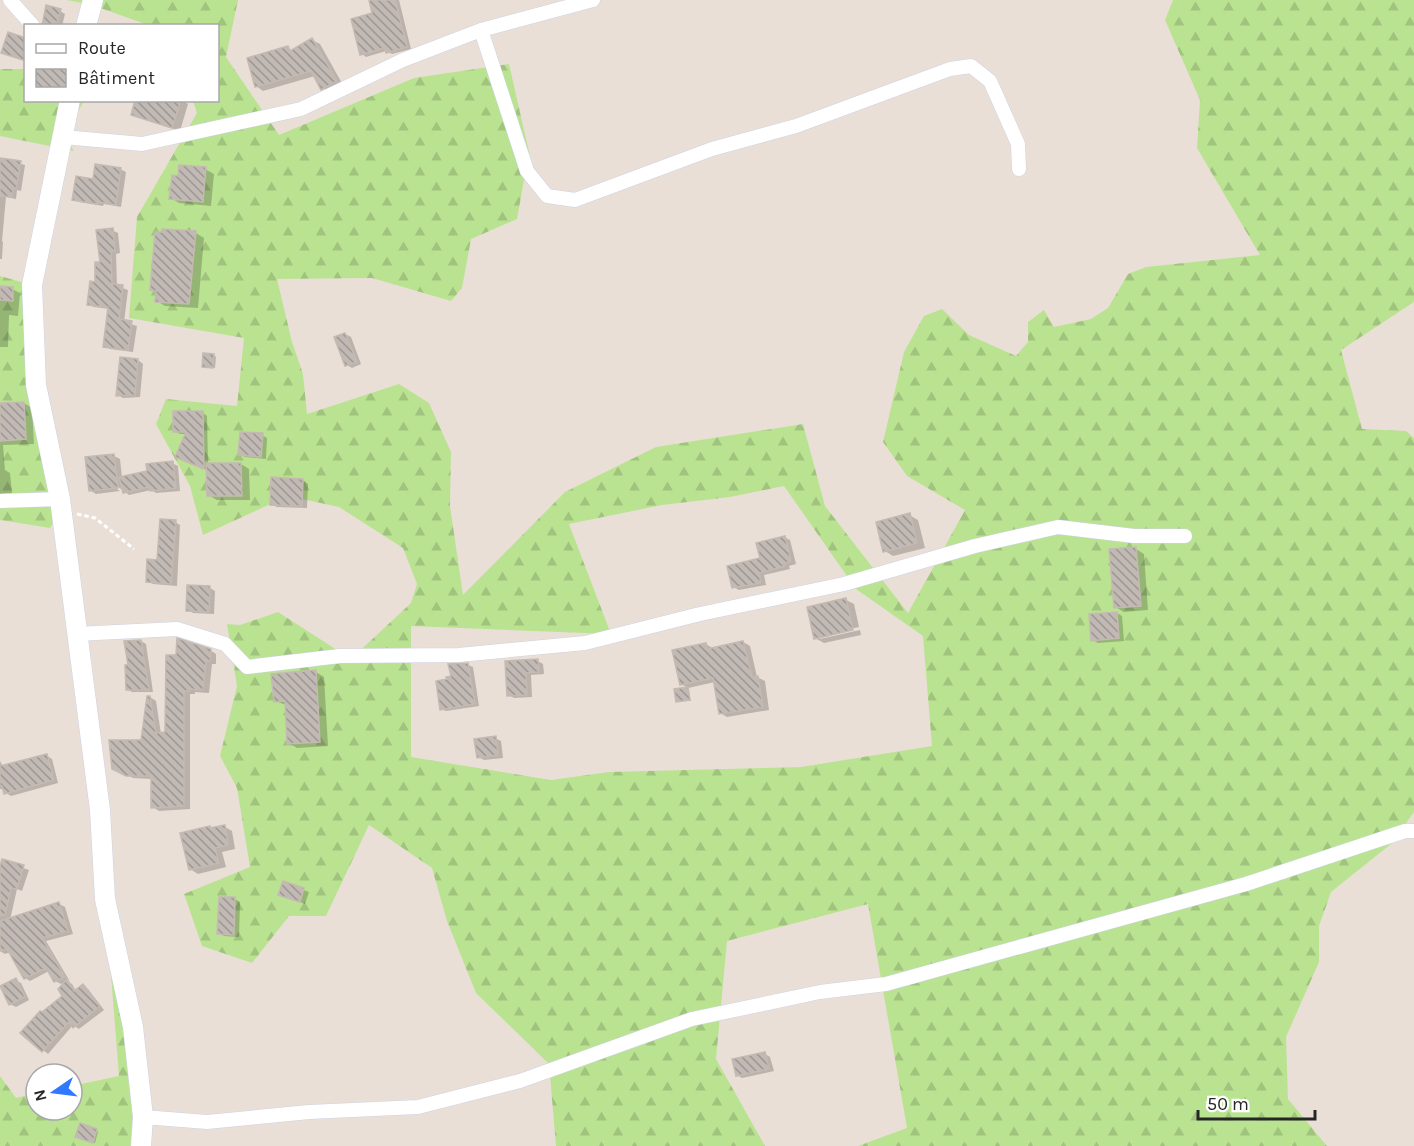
<svg xmlns="http://www.w3.org/2000/svg" width="1414" height="1146" viewBox="0 0 1414 1146" font-family="Karla,sans-serif">
<style>
.forest{fill:url(#forest-firs);fill-rule:evenodd}
.shadow{fill:#0003}
.building{fill:url(#building-back-hatch);stroke:#c5bab1;stroke-width:1.5}
.lines{fill:none;stroke-linecap:round;stroke-linejoin:round}
.street-casing{stroke:#ccd3e0;stroke-width:15}
.secondary-casing{stroke:#ccd3e0;stroke-width:21}
.path{stroke:#fff;stroke-width:3;stroke-dasharray:4.5 3;stroke-linecap:butt}
.street{stroke:#fff;stroke-width:14}
.secondary{stroke:#fff;stroke-width:20}
</style>
<defs>
<pattern id="forest-firs" width="22" height="20" patternUnits="userSpaceOnUse" patternTransform="scale(1.5)"><rect width="22" height="20" fill="#bae391"/><path d="M5 1l3.5 6h-7zM16 11l3.5 6h-7z" fill="#a0c37d"/></pattern>
<pattern id="building-back-hatch" width="6" height="6" patternUnits="userSpaceOnUse" patternTransform="scale(1.5)"><rect width="6" height="6" fill="#c1b9b4"/><path d="M-1 5l2 2M0 0l6 6M5-1l2 2" fill="none" stroke="#9d9692"/></pattern>
</defs>
<rect width="100%" height="100%" fill="#eadfd7"/>
<path class="forest" d="M 67,0 L 238,0 L 226,57 L 279,135 L 414,78 L 509,64 L 529,152 L 517,219 L 471,239 L 462,288 L 451,301 L 372,278 L 277,279 L 292,342 L 303,374 L 307,414 L 399,384 L 429,403 L 451,452 L 450,506 L 463,595 L 565,492 L 656,447 L 803,424 L 825,506 L 908,613 L 965,510 L 907,476 L 883,442 L 904,352 L 924,316 L 942,309 L 969,335 L 1016,356 L 1028,342 L 1028,322 L 1044,310 L 1054,327 L 1091,319 L 1108,308 L 1128,274 L 1146,267 L 1260,255 L 1197,148 L 1200,100 L 1165,20 L 1173,0 L 1414,0 L 1414,302 L 1341,350 L 1362,429 L 1406,431 L 1414,438 L 1414,812 L 1391,844 L 1331,892 L 1319,926 L 1319,962 L 1286,1037 L 1288,1099 L 1327,1146 L 858,1146 L 907,1128 L 868,904 L 727,941 L 716,1059 L 765,1146 L 556,1146 L 549,1064 L 476,993 L 447,921 L 432,868 L 369,825 L 326,916 L 289,916 L 252,963 L 202,946 L 184,894 L 250,867 L 237,788 L 220,756 L 237,686 L 227,624 L 240,625 L 278,612 L 351,659 L 411,603 L 417,584 L 403,548 L 339,507 L 288,496 L 203,535 L 190,486 L 156,424 L 166,399 L 237,406 L 244,338 L 129,318 L 137,217 L 197,113 L 193,101 L 218,100 L 218,26 L 148,25 L 92,5 ZM 784,486 L 856,589 L 923,636 L 932,746 L 801,767 L 609,772 L 551,780 L 411,757 L 411,626 L 611,634 L 569,524 L 662,505 L 730,497 Z
M 0,69 L 25,69 L 26,100 L 84,101 L 64,136 L 74,151 L 0,136 Z
M 0,276 L 32,285 L 61,510 L 50,528 L 0,520 Z
M 105,899 L 141,1146 L 0,1146 L 0,1076 L 16,1098 L 36,1093 L 36,1110 L 72,1110 L 72,1086 L 119,1076 Z"/>
<path class="shadow" d="M 370,0 L 399,0 L 411,49 L 392,54 L 386,51 L 366,57 L 362,54 L 374,14 Z
M 60,11 L 65,14 L 62,26 L 44,26 Z
M 312,40 L 320,44 L 343,85 L 329,93 L 322,88 L 315,76 L 263,91 L 256,86 L 288,48 L 293,51 Z
M 137,100 L 182,100 L 188,104 L 180,131 L 132,114 Z
M 0,159 L 25,165 L 21,191 L 17,190 L 16,199 L 6,197 L 2,241 L 3,242 L 2,259 L 0,259 Z
M 120,169 L 126,172 L 121,207 L 104,204 L 103,206 L 79,202 L 74,199 L 94,181 Z
M 205,169 L 214,174 L 211,206 L 179,203 L 171,198 Z
M 112,230 L 118,233 L 120,253 L 116,254 L 117,286 L 128,290 L 124,322 L 137,326 L 133,352 L 110,349 L 104,346 L 110,309 L 94,307 L 88,304 L 97,283 Z
M 163,230 L 196,233 L 204,238 L 198,308 L 165,306 L 157,301 L 158,293 L 151,289 Z
M 0,288 L 12,289 L 20,293 L 18,316 L 9,315 L 8,347 L 0,347 Z
M 345,334 L 351,337 L 361,364 L 352,368 L 347,365 Z
M 214,355 L 216,357 L 215,368 L 203,366 Z
M 138,360 L 143,364 L 140,397 L 123,398 L 118,395 Z
M 24,403 L 32,408 L 34,444 L 3,445 L 5,470 L 10,473 L 12,493 L 0,494 L 0,405 Z
M 202,412 L 207,416 L 208,465 L 241,464 L 249,469 L 250,500 L 217,500 L 208,495 L 208,470 L 182,460 L 186,434 L 180,434 L 174,431 Z
M 262,435 L 267,438 L 266,459 L 245,457 L 240,454 Z
M 114,456 L 120,459 L 122,478 L 149,472 L 172,463 L 178,466 L 180,491 L 156,493 L 151,490 L 129,495 L 113,483 L 111,485 L 120,491 L 96,494 L 91,491 Z
M 303,480 L 308,484 L 307,508 L 277,507 L 271,504 Z
M 909,515 L 918,520 L 925,548 L 893,556 L 885,551 Z
M 175,522 L 180,525 L 177,586 L 153,584 L 147,581 L 158,561 Z
M 784,537 L 790,540 L 796,564 L 789,566 L 790,569 L 764,575 L 766,585 L 739,590 L 733,587 Z
M 1136,549 L 1144,554 L 1148,610 L 1124,612 L 1115,607 Z
M 210,588 L 215,591 L 214,614 L 193,613 L 188,610 Z
M 846,600 L 854,604 L 859,627 L 820,636 L 820,639 L 860,630 L 861,635 L 824,643 L 815,638 Z
M 1117,613 L 1122,616 L 1124,641 L 1098,643 L 1093,640 Z
M 141,641 L 146,644 L 153,692 L 132,692 L 127,689 Z
M 743,642 L 750,646 L 757,677 L 765,681 L 769,710 L 727,717 L 720,713 L 715,682 L 688,688 L 681,684 L 706,644 L 712,648 Z
M 210,650 L 216,654 L 216,664 L 212,664 L 209,693 L 195,692 L 195,694 L 190,694 L 190,809 L 159,811 L 153,807 L 152,779 L 133,778 L 114,768 L 142,742 L 150,697 L 156,701 L 161,734 L 167,733 L 168,656 Z
M 538,661 L 543,664 L 544,674 L 531,675 L 532,697 L 514,698 L 509,695 L 507,662 Z
M 468,665 L 473,667 L 479,706 L 446,711 L 441,709 L 448,680 Z
M 316,672 L 324,677 L 328,746 L 297,748 L 289,743 L 286,705 L 275,701 Z
M 688,689 L 691,701 L 678,701 Z
M 495,738 L 501,741 L 503,758 L 484,760 L 478,757 Z
M 47,756 L 52,759 L 58,783 L 11,796 L 6,793 L 5,789 L 0,789 L 0,761 L 3,767 Z
M 209,827 L 213,829 L 225,827 L 232,831 L 235,849 L 222,852 L 226,867 L 198,874 L 190,869 Z
M 3,861 L 29,870 L 22,891 L 17,889 L 10,920 L 59,904 L 65,907 L 73,934 L 46,941 L 69,980 L 61,984 L 55,981 L 49,971 L 30,981 L 25,978 L 11,952 L 5,954 L 0,951 L 0,871 Z
M 284,883 L 309,892 L 305,904 L 280,894 Z
M 220,898 L 235,899 L 240,902 L 239,937 L 224,936 L 219,933 Z
M 15,980 L 21,983 L 29,1000 L 16,1007 L 10,1004 Z
M 67,981 L 72,984 L 76,991 L 83,986 L 88,989 L 104,1010 L 79,1029 L 73,1025 L 48,1054 L 22,1033 L 64,996 Z
M 765,1054 L 770,1057 L 774,1071 L 742,1078 L 737,1075 Z
M 96,1131 L 98,1132 L 95,1143 L 79,1137 Z"/>
<path class="building" d="M 369,0 L 395,0 L 407,47 L 386,53 L 385,48 L 360,55 L 351,19 L 372,13 Z
M 46,5 L 61,9 L 56,26 L 42,26 Z
M 8,32 L 26,38 L 26,61 L 1,53 Z
M 312,38 L 337,81 L 321,90 L 311,71 L 255,87 L 247,58 L 288,46 L 290,51 Z
M 135,100 L 181,100 L 172,128 L 131,115 Z
M 0,158 L 21,161 L 16,189 L 13,189 L 12,197 L 0,196 Z
M 95,164 L 121,168 L 116,205 L 98,202 L 98,204 L 72,200 L 76,176 L 93,179 Z
M 179,165 L 206,167 L 203,202 L 169,199 L 172,175 L 178,176 Z
M 113,228 L 115,251 L 111,251 L 112,284 L 123,285 L 119,319 L 132,321 L 128,350 L 103,347 L 108,307 L 87,305 L 90,281 L 95,282 L 95,262 L 100,262 L 96,230 Z
M 162,229 L 196,231 L 189,304 L 155,302 L 156,291 L 150,290 L 155,232 L 162,232 Z
M 0,286 L 13,287 L 13,301 L 0,300 Z
M 345,333 L 357,362 L 345,366 L 334,337 Z
M 203,353 L 214,354 L 213,368 L 202,367 Z
M 120,357 L 138,359 L 135,395 L 116,396 Z
M 24,402 L 26,439 L 0,441 L 0,403 Z
M 173,411 L 203,411 L 204,469 L 175,457 L 186,432 L 173,432 Z
M 240,432 L 263,433 L 261,457 L 238,455 Z
M 114,454 L 118,488 L 89,491 L 85,457 Z
M 173,461 L 176,488 L 150,491 L 149,487 L 123,493 L 119,477 L 147,471 L 146,464 Z
M 206,463 L 241,463 L 242,496 L 207,496 Z
M 271,477 L 303,479 L 302,506 L 270,505 Z
M 910,513 L 917,543 L 883,552 L 876,522 Z
M 160,519 L 176,520 L 171,584 L 146,582 L 147,559 L 157,560 Z
M 785,536 L 791,561 L 785,563 L 785,566 L 759,573 L 761,583 L 732,588 L 727,566 L 760,558 L 756,543 Z
M 1136,547 L 1141,606 L 1114,608 L 1109,549 Z
M 187,585 L 210,586 L 209,612 L 186,611 Z
M 846,598 L 853,630 L 814,639 L 807,607 Z
M 1117,612 L 1119,638 L 1091,641 L 1089,614 Z
M 177,638 L 211,649 L 210,661 L 206,661 L 203,690 L 189,689 L 189,691 L 184,691 L 184,806 L 151,808 L 151,776 L 126,776 L 112,769 L 109,740 L 141,740 L 147,696 L 150,696 L 156,733 L 165,732 L 166,655 L 176,655 Z
M 141,640 L 149,690 L 126,690 L 125,665 L 128,665 L 124,641 Z
M 743,641 L 752,677 L 758,676 L 763,707 L 719,714 L 713,678 L 680,685 L 672,650 L 706,643 L 707,649 Z
M 538,659 L 539,672 L 526,673 L 527,695 L 507,696 L 505,661 Z
M 468,663 L 475,704 L 440,710 L 436,681 L 447,679 L 446,677 L 451,676 L 448,664 Z
M 316,670 L 320,742 L 287,744 L 285,701 L 274,702 L 271,674 Z
M 688,687 L 690,700 L 676,702 L 674,689 Z
M 496,736 L 498,755 L 477,758 L 474,739 Z
M 47,754 L 54,780 L 4,794 L 2,786 L 0,786 L 0,766 Z
M 225,825 L 228,845 L 215,848 L 219,863 L 189,870 L 180,833 L 210,826 L 210,828 Z
M 2,859 L 24,865 L 17,889 L 11,888 L 5,915 L 0,915 L 0,866 Z
M 283,881 L 304,888 L 300,902 L 278,895 Z
M 219,897 L 235,897 L 234,935 L 217,934 Z
M 59,902 L 68,931 L 42,938 L 65,977 L 54,982 L 46,968 L 24,979 L 7,949 L 0,951 L 0,921 Z
M 16,978 L 25,997 L 9,1005 L 0,986 Z
M 67,979 L 74,991 L 83,984 L 100,1006 L 73,1028 L 69,1022 L 42,1052 L 20,1033 L 40,1011 L 42,1012 L 62,996 L 58,989 Z
M 765,1052 L 769,1069 L 736,1076 L 732,1059 Z
M 80,1123 L 97,1129 L 93,1143 L 75,1137 Z"/>
<g class="lines">
<g class="street-casing">
<path id="street" d="M 10,0 L 33,26
M 481,30 L 527,171 L 547,196 L 575,200 L 712,149 L 796,126 L 950,69 L 971,66 L 990,81 L 1018,144 L 1019,169
M 63,137 L 142,144 L 301,109 L 403,60 L 481,30 L 593,0
M 0,501 L 60,499
M 76,634 L 177,629 L 225,644 L 247,667 L 340,656 L 459,655 L 585,643 L 700,614 L 844,584 L 975,546 L 1058,527 L 1134,536 L 1185,536
M 143,1117 L 207,1122 L 309,1112 L 418,1107 L 520,1081 L 692,1019 L 820,992 L 886,984 L 1246,884 L 1405,831 L 1414,831"/>
</g>
<g class="secondary-casing">
<path id="secondary" d="M 86,26 L 93,0
M 70,100 L 32,285 L 36,385 L 60,499 L 100,810 L 105,899 L 133,1027 L 143,1117 L 141,1146"/>
</g>
<path class="path" d="M 77,514 L 95,518 L 134,549"/>
<use href="#street" class="street"/>
<use href="#secondary" class="secondary"/>
</g>
<rect x="24" y="24" width="195" height="78" fill="#ffffff" stroke="#a8a8a8" stroke-width="1.5"/>
<rect x="36" y="44" width="30" height="9" fill="#ffffff" stroke="#a8a8a8" stroke-width="1.5"/>
<text x="78" y="54" font-size="18" fill="#262626">Route</text>
<rect x="36" y="69" width="30" height="18" fill="url(#building-back-hatch)" stroke="#a8a8a8" stroke-width="1.5"/>
<text x="78" y="84" font-size="18" fill="#262626">Bâtiment</text>
<g transform="translate(54 1092) rotate(256)"><circle r="28" fill="#ffffff" stroke="#a8a8a8" stroke-width="1.5"/>
<path d="M0-4.5L10 22L0 15L-10 22Z" fill="#3078fd"/>
<text y="-9" font-size="16" font-weight="bold" text-anchor="middle" fill="#262626">N</text>
</g>
<path d="M1198 1110v9h117v-9" fill="none" stroke="#262626" stroke-width="3"/>
<text x="1207" y="1110" font-size="18" fill="#262626" stroke="#ffffff" stroke-width="4.5" paint-order="stroke">50 m</text>
</svg>
